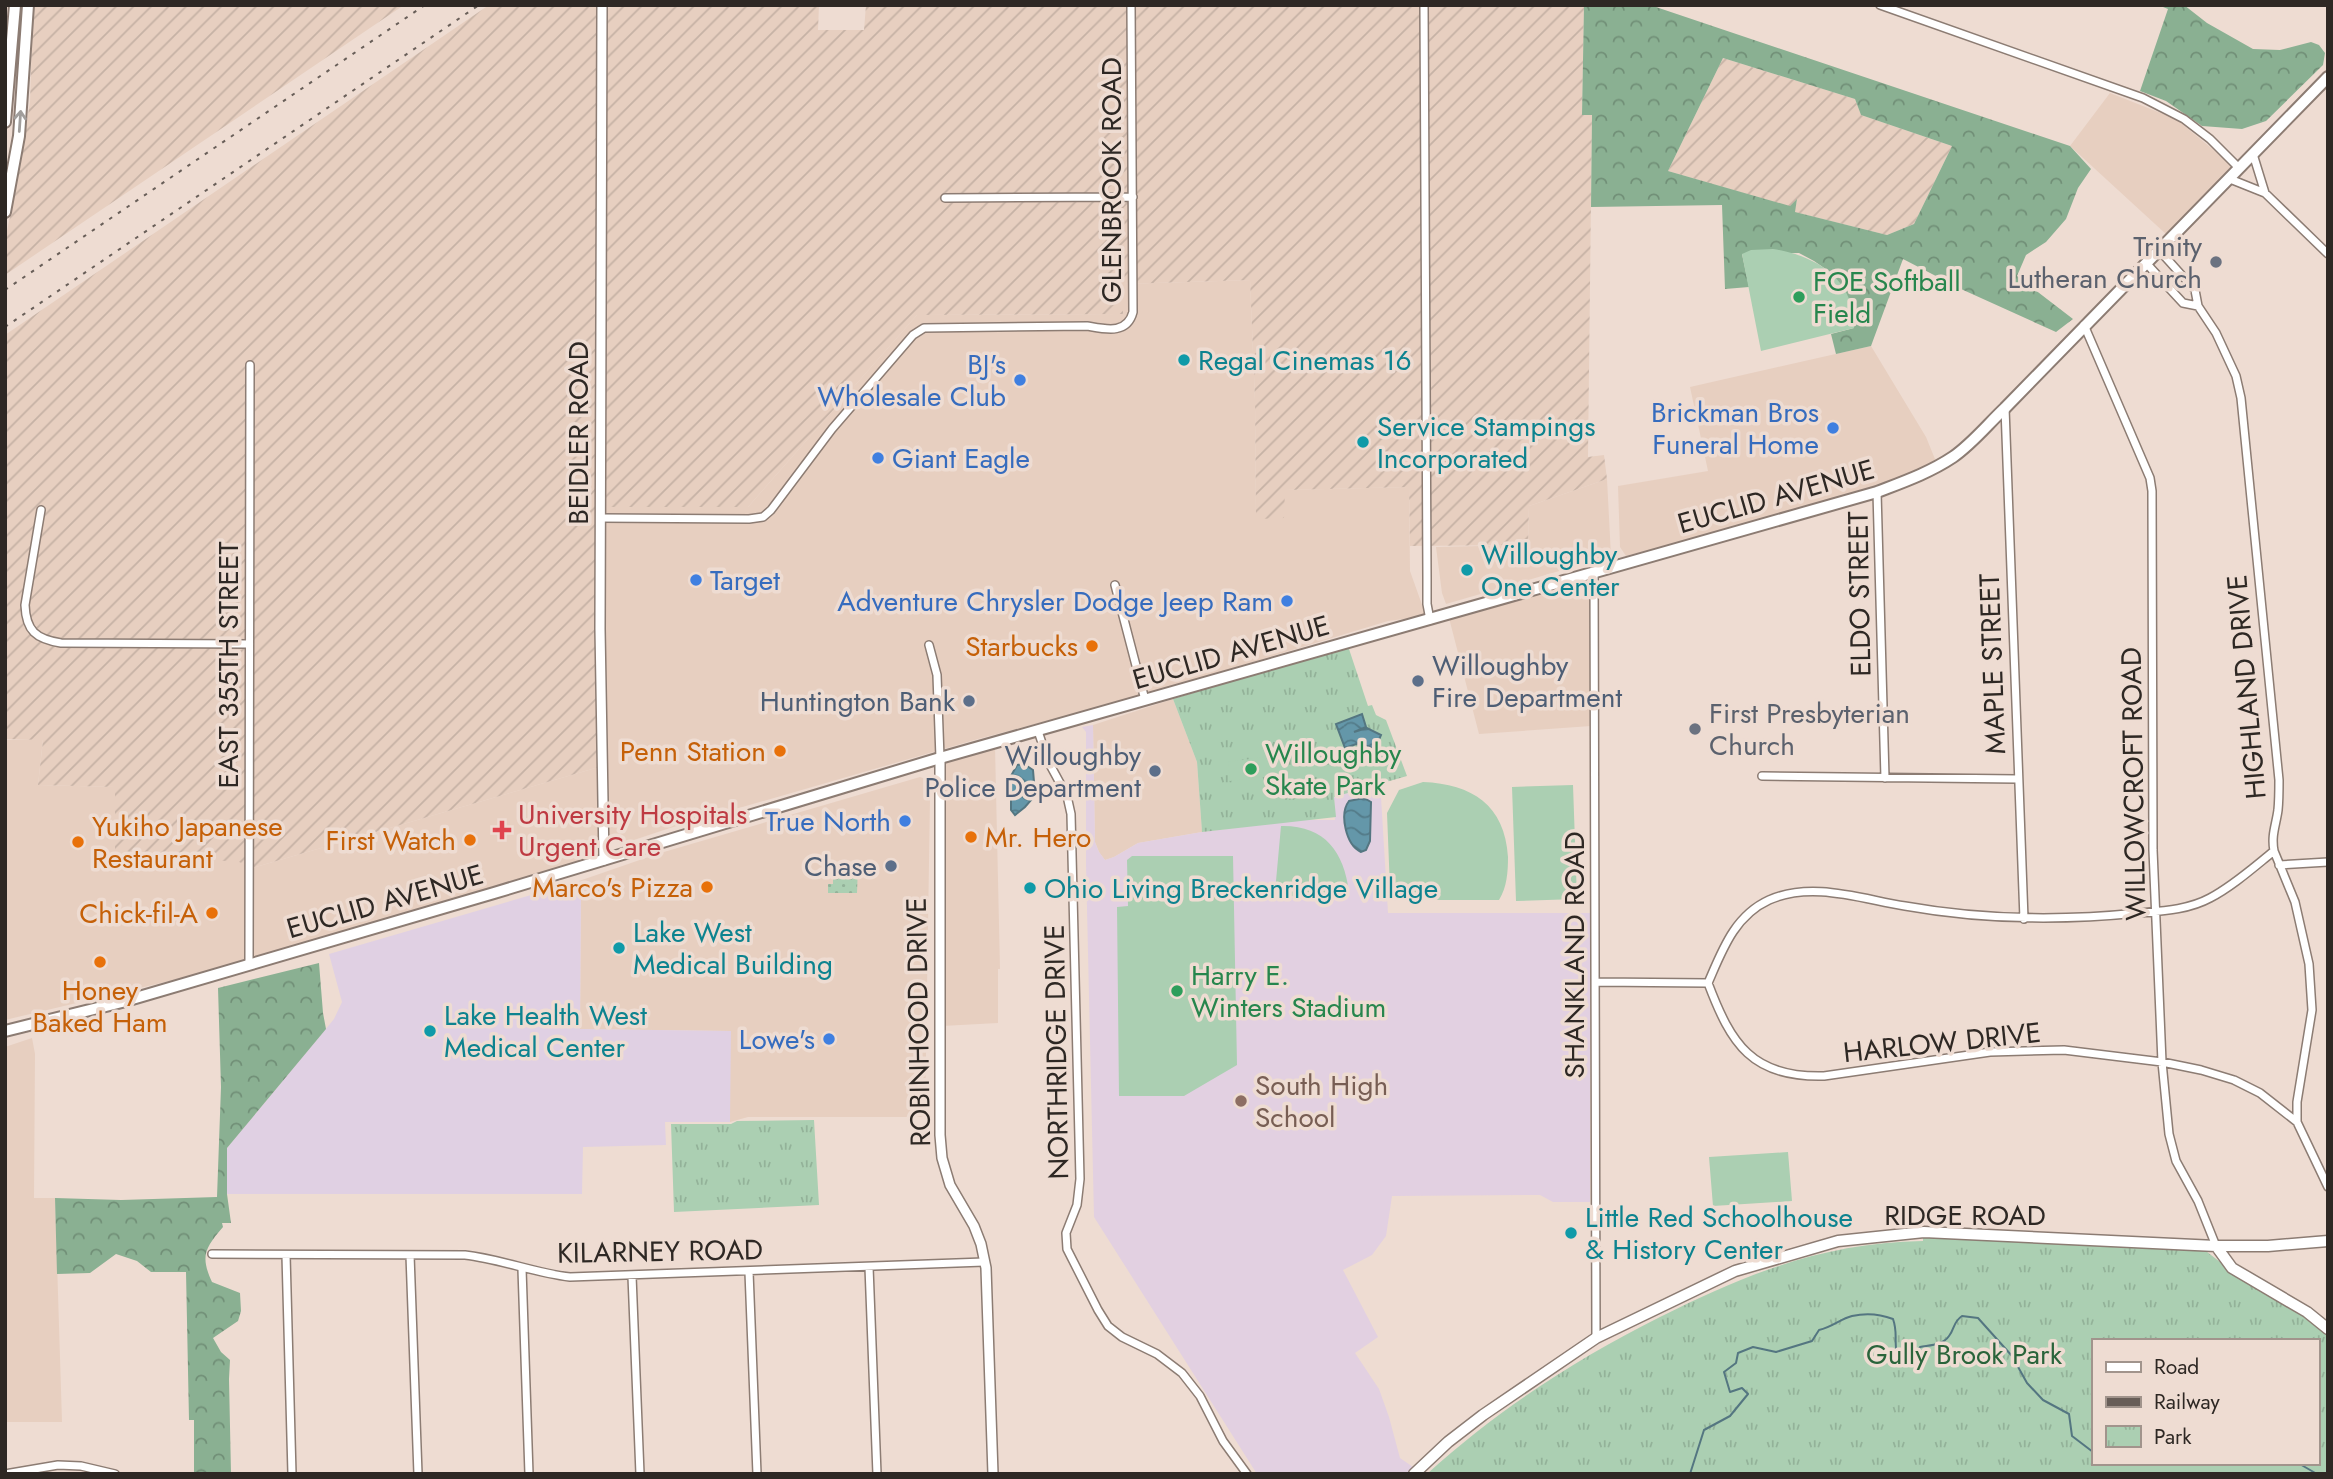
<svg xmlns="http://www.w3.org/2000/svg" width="2333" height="1479" viewBox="0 0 2333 1479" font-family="Jost,sans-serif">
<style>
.built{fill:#e7cfc0}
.industrial{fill:url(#industrial-furrows)}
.education{fill:#e2d0e1}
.medical{fill:#e0d0e3}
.grass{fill:url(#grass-dots)}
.forest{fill:url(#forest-crowns);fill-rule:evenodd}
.park{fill:url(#park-tufts);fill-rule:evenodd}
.garden{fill:#abcfb2}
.water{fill:url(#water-waves);stroke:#547681;stroke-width:2}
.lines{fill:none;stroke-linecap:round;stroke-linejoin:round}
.stream{stroke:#547681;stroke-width:2}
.minor-casing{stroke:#8c7c73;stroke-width:10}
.tertiary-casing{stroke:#8c7c73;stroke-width:12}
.secondary-casing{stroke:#8c7c73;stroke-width:13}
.primary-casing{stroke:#8c7c73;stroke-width:14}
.minor{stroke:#fff;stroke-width:7}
.tertiary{stroke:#fff;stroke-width:9}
.secondary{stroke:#fff;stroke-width:10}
.primary{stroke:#fff;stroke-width:10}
.rail{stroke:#685e58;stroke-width:2;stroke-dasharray:3.5 7;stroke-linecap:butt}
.oneway{stroke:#a19e9c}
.worship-dot{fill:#6b7280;stroke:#eedcd2;stroke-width:2.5}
.leisure-dot{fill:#2e9e5b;stroke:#eedcd2;stroke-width:2.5}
.culture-dot{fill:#0f9aa8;stroke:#eedcd2;stroke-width:2.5}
.shop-dot{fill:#3f7fe0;stroke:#eedcd2;stroke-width:2.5}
.food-dot{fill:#e8710a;stroke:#eedcd2;stroke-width:2.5}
.service-dot{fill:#5c6f8a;stroke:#eedcd2;stroke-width:2.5}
.health-dot{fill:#e0444e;stroke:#eedcd2;stroke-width:2.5}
.education-dot{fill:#8d6e63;stroke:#eedcd2;stroke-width:2.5}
.labels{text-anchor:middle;stroke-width:7;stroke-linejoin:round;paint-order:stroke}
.street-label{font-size:28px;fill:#2e2824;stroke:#eedcd2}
.worship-label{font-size:28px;fill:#5b616d;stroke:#eedcd2;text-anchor:end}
.leisure-label{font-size:28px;fill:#27864d;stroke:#eedcd2;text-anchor:start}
.culture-label{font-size:28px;fill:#0d838f;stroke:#eedcd2;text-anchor:start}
.shop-label{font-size:28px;fill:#366cbe;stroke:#eedcd2;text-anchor:end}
.food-label{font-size:28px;fill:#c56008;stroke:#eedcd2;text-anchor:end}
.service-label{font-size:28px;fill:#4e5e75;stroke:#eedcd2;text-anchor:end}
.health-label{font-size:28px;fill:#be3a42;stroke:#eedcd2;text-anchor:start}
.education-label{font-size:28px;fill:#785e54;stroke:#eedcd2;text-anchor:start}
.park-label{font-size:28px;fill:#2a643b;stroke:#eedcd2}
</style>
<defs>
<pattern id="industrial-furrows" width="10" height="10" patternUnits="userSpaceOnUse" patternTransform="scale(1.75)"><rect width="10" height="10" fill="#e7cfc0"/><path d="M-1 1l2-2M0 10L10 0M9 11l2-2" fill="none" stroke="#c6b2a5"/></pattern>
<pattern id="grass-dots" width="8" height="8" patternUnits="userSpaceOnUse" patternTransform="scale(1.75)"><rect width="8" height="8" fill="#abcfb2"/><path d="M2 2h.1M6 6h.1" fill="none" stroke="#93b299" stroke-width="1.8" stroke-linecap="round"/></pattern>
<pattern id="forest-crowns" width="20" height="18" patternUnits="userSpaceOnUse" patternTransform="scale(1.75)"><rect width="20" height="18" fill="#8ab092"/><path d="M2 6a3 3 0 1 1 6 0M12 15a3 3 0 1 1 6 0" fill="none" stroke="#718f77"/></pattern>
<pattern id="park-tufts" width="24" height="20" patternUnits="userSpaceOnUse" patternTransform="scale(1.75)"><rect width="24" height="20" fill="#abcfb2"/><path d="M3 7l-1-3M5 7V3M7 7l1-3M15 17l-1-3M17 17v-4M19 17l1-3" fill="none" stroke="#93b299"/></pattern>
<pattern id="water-waves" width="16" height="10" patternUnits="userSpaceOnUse" patternTransform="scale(1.75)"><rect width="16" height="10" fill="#6497a9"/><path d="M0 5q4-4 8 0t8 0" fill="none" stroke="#537b89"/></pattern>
</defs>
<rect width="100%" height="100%" fill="#eedcd2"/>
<path class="built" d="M 2110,93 L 2176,119 L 2227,161 L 2233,170 L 2167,235 L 2070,146 Z
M 1250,280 L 1255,400 L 1256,518 L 1284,490 L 1409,487 L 1410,571 L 1426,616 L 1388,621 L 1131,699 L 978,739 L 670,828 L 625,843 L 615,842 L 609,837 L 604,624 L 605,507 L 748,507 L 917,315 L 1123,314 L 1122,284 Z
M 1871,346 L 1926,437 L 1937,464 L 1879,489 L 1626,556 L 1620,547 L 1618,486 L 1708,471 L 1690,387 Z
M 1607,479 L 1611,556 L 1446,604 L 1442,593 L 1436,547 L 1528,545 L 1529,506 Z
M 1591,577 L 1591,726 L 1479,734 L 1449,618 Z
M 1173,699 L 1197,762 L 1202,832 L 1138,843 L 1114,857 L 1105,860 L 1099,852 L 1095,842 L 1093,725 Z
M 43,739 L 38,785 L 115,787 L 247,866 L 245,963 L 5,1020 L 5,740 Z
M 995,746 L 1000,969 L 998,969 L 998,1023 L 942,1026 L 943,760 Z
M 599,767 L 601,857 L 253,960 L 252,868 Z
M 920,777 L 929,780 L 930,798 L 925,1117 L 748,1117 L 730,1122 L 730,1031 L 580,1029 L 581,891 L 579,881 L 657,854 Z
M 32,1038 L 35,1054 L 34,1198 L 55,1198 L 62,1422 L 5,1422 L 5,1047 Z"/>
<path class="industrial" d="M 33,5 L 404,5 L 5,275 L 5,240 L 16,189 L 30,102 Z
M 489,5 L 598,5 L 596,391 L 599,767 L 252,868 L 237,861 L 115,860 L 115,787 L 38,785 L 43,740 L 5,739 L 5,335 Z
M 627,5 L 819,5 L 818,30 L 864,30 L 866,5 L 1584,5 L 1582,115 L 1592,115 L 1588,457 L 1604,455 L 1607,479 L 1529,506 L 1528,545 L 1410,546 L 1409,487 L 1285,490 L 1284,518 L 1256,519 L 1255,400 L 1250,280 L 1123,284 L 1123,314 L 917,315 L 748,507 L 605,507 L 606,8 Z
M 1723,58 L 1855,99 L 1861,115 L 1952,146 L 1914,224 L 1887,235 L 1794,212 L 1797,201 L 1790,207 L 1668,171 Z"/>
<path class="education" d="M 1093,725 L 1095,842 L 1099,852 L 1105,860 L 1114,857 L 1138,843 L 1202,832 L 1300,820 L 1335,820 L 1334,797 L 1373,786 L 1381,797 L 1388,913 L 1590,913 L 1590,1202 L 1553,1202 L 1540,1195 L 1392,1196 L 1386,1236 L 1372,1255 L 1343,1270 L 1378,1337 L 1355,1353 L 1379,1389 L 1389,1417 L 1400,1458 L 1413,1467 L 1407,1474 L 1257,1474 L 1094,1217 L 1086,864 L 1086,732 L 1082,727 Z"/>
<path class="medical" d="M 579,881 L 581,891 L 580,1029 L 731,1031 L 730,1122 L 665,1122 L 666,1145 L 583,1147 L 582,1194 L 227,1194 L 227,1148 L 334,1019 L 342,1002 L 329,954 Z"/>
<path class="grass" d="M 833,865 L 858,865 L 857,893 L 828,893 L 828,884 L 833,884 Z"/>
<path class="forest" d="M 1584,5 L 1650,5 L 2070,146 L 2091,169 L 2078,188 L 2066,219 L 2046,242 L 2026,255 L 2017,276 L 2073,319 L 2056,332 L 1961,289 L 1903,259 L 1871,346 L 1836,354 L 1831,334 L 1854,328 L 1833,274 L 1814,261 L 1799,253 L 1742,254 L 1749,287 L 1725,289 L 1722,205 L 1591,207 L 1592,115 L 1582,115 ZM 1723,58 L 1855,99 L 1861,115 L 1952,146 L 1914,224 L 1887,235 L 1795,212 L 1797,199 L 1790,206 L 1668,171 Z
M 2158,5 L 2184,5 L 2207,23 L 2253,49 L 2280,50 L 2311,42 L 2319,45 L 2325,53 L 2323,65 L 2266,121 L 2242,129 L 2202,126 L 2166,101 L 2140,91 L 2168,9 Z
M 319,963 L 323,1013 L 326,1029 L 227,1148 L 227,1194 L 231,1223 L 222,1223 L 223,1227 C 205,1248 200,1256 212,1282 L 240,1293 L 241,1311 L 238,1321 L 213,1338 L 221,1352 L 230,1360 L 229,1379 L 231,1474 L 194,1474 L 194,1420 L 189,1420 L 186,1272 L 151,1272 L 137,1261 L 116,1254 L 90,1273 L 57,1274 L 55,1198 L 121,1200 L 217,1197 L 221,1087 L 218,988 Z"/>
<path class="park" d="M 1348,646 L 1368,706 L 1372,705 L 1376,715 L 1386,720 L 1407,776 L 1334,797 L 1336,817 L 1202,832 L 1197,762 L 1173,699 Z
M 814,1120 L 819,1205 L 674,1212 L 671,1124 L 731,1124 L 737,1121 Z
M 1923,1232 L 2198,1245 L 2224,1265 L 2328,1328 L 2328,1474 L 1427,1474 C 1496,1411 1576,1359 1660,1317 C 1749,1273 1822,1243 1923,1241 ZM 2093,1341 L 2317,1341 L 2317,1463 L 2093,1463 Z"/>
<path class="garden" d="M 1773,249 C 1817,256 1855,279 1854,328 L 1761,351 L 1742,254 L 1751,250 Z
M 1272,756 L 1275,775 L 1230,781 L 1228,762 Z
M 1423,782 C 1472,784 1505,805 1508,857 C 1508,872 1507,887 1499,900 L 1396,900 L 1390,889 L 1387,813 L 1399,790 Z
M 1573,785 L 1577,899 L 1516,901 L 1512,787 Z
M 1281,826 C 1324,825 1344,851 1349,892 L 1281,897 L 1275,892 Z
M 1132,856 L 1233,856 L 1237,1065 L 1184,1096 L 1119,1096 L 1117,907 L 1128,906 L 1127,860 Z
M 1788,1152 L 1792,1201 L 1713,1206 L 1709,1157 Z"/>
<path class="water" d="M 1362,714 L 1366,727 L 1354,732 L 1367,728 L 1381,735 L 1375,749 L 1359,743 L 1345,748 L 1336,724 Z
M 1024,764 L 1033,770 L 1034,782 L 1038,792 L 1025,807 L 1015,815 L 1011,810 L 1011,776 L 1017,765 Z
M 1364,798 L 1371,802 L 1370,841 L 1366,850 L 1361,852 C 1346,845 1339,814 1349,801 Z"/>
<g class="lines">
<path class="stream" d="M 2298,1463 L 2317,1474
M 1690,1474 L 1704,1430 L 1730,1416 L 1748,1394 L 1742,1388 L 1730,1392 L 1724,1372 L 1736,1363 L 1738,1353 L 1753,1347 L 1776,1352 L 1812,1341 L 1819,1330 C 1833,1327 1840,1319 1852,1316 C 1865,1313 1880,1314 1893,1319 C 1899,1336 1892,1343 1899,1360 L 1913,1358 L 1920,1347 C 1930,1345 1943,1345 1949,1336 C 1955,1328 1953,1322 1962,1316 L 1978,1318 L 2012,1356 L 2027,1383 L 2043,1400 L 2069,1414 L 2072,1436 L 2093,1452"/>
<g class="minor-casing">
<path id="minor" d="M 1424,5 L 1427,577 L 1427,604 L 1430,620
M 1880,5 L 2143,98 L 2184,119 L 2210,139 L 2239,168
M 2253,154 L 2265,193
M 2230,179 L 2265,193 L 2328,254
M 945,198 L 1133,197
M 2159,250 L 2195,290 L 2198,306 L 2216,333 L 2236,376 L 2241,398 L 2279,780 C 2279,790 2279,800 2278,810 C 2276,825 2271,835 2274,851 L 2295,902 L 2309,964 L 2312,1010 L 2297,1102 L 2297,1122 L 2328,1187
M 2146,263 L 2183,303 L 2198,306
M 2084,325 L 2150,478 L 2152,491 L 2153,850 L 2162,1062 L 2169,1134 L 2176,1161 L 2198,1201 L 2216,1246
M 2005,408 L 2024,919
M 1877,492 L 1885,778
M 41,510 L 25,605 C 26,631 36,639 61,643 L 249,644
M 601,518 L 749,519 L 763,517 L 771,510 L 832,429 L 913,335 L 924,328 L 1087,326 C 1105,329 1127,335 1133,312 L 1131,5
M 1594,572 L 1596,1338
M 1115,585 L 1145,700
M 929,645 L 937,675 L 940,758
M 1038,731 L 1048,761 L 1067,796 L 1071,814 L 1080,1179 L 1077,1205 L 1066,1233 L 1067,1249 L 1098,1310 L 1108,1326 L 1122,1337 L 1157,1354 L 1182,1373 L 1200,1396 L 1223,1441 L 1247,1474
M 1762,776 L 2017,779
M 2279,865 L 2328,862
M 249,965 L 250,365
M 1596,982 L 1708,983
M 1708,983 C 1731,1044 1752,1078 1824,1076 L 1990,1052 L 2064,1050 L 2162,1062 L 2201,1070 L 2234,1080 L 2260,1093 L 2297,1122
M 1708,983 C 1722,951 1734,916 1769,900 C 1812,881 1861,899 1905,906 C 1983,920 2059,921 2138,913 C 2161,911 2188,910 2210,898 C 2233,886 2254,867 2274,851
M 212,1254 L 465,1255 C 501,1259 534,1273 570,1277 L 984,1262
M 286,1255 L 292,1474
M 410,1255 L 418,1474
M 869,1267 L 877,1474
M 522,1269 L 529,1474
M 749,1272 L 757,1474
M 632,1276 L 640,1474
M 5,1474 L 58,1465 L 81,1466 L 115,1474"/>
</g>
<g class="tertiary-casing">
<path id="tertiary" d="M 602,5 L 600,629 L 604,860
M 940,758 L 940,1135 L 942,1158 L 950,1185 L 974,1226 L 981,1244 L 986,1268 L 993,1474"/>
</g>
<g class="secondary-casing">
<path id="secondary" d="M 2216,1246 L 2232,1268 L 2307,1312 L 2328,1329
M 1414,1474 L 1448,1442 L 1483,1415 L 1596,1338 L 1735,1271 L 1838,1241 L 1924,1232 L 2216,1246 L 2268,1246 L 2328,1241"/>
</g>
<g class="primary-casing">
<path id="primary" d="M 5,122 L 15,5
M 5,212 L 19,136 L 28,5
M 5,1031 L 122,1002 L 494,893 L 940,758 L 1877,492 C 1903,482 1929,473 1953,457 C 1972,444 1988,424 2005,408 L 2328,77"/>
</g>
<use href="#minor" class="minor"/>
<use href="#tertiary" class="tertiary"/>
<use href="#secondary" class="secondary"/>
<use href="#primary" class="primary"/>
<path class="rail" d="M 5,290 L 425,5
M 5,327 L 479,5"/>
</g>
<defs><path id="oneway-shaft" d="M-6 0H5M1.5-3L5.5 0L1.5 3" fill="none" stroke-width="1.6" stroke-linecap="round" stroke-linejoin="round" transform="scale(1.75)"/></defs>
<use class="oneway" href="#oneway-shaft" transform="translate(20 121) rotate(-86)"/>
<g class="worship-dot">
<circle cx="2216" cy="262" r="7"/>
<circle cx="1695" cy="729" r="7"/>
</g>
<g class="leisure-dot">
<circle cx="1799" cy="297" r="7"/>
<circle cx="1251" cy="769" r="7"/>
<circle cx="1177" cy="991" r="7"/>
</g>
<g class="culture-dot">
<circle cx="1184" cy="360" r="7"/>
<circle cx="1363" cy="442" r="7"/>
<circle cx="1467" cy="570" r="7"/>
<circle cx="1030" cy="888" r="7"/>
<circle cx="619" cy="948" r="7"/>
<circle cx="430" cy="1031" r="7"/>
<circle cx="1571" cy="1233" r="7"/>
</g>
<g class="shop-dot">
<circle cx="1020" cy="380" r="7"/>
<circle cx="1833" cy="428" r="7"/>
<circle cx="878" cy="458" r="7"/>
<circle cx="696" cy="580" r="7"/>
<circle cx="1287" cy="601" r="7"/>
<circle cx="905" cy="821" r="7"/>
<circle cx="829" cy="1039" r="7"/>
</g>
<g class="food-dot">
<circle cx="1092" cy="646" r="7"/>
<circle cx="780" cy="751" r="7"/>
<circle cx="971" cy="837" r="7"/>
<circle cx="470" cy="840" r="7"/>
<circle cx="78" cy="842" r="7"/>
<circle cx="707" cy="887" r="7"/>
<circle cx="212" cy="913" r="7"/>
<circle cx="100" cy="962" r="7"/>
</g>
<g class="service-dot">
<circle cx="1418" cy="681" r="7"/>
<circle cx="969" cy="701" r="7"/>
<circle cx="1155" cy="771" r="7"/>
<circle cx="891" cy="866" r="7"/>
</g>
<path class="health-dot" d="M498.5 819.5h7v7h7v7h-7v7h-7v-7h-7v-7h7z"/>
<circle class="education-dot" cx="1241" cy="1101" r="7"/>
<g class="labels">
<g class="street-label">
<text transform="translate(1111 180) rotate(-90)" y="10">GLENBROOK ROAD</text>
<text transform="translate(578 433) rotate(-90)" y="10">BEIDLER ROAD</text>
<text transform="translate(1776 496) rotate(-16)" y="10">EUCLID AVENUE</text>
<text transform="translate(1859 594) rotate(-91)" y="10">ELDO STREET</text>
<text transform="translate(1231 652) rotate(-16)" y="10">EUCLID AVENUE</text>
<text transform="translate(1992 664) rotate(-92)" y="10">MAPLE STREET</text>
<text transform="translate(228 665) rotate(-90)" y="10">EAST 355TH STREET</text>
<text transform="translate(2246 687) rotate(-95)" y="10">HIGHLAND DRIVE</text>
<text transform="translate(2133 784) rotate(-91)" y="10">WILLOWCROFT ROAD</text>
<text transform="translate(385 901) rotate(-16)" y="10">EUCLID AVENUE</text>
<text transform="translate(1574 955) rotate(-90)" y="10">SHANKLAND ROAD</text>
<text transform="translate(918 1022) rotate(-91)" y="10">ROBINHOOD DRIVE</text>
<text transform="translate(1942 1042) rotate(-6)" y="10">HARLOW DRIVE</text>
<text transform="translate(1056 1052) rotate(-91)" y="10">NORTHRIDGE DRIVE</text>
<text x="1965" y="1225">RIDGE ROAD</text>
<text transform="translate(660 1251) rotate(-1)" y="10">KILARNEY ROAD</text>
</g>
<g class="worship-label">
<text x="2202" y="256">Trinity<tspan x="2202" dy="32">Lutheran Church</tspan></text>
<text x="1709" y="723" text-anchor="start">First Presbyterian<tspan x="1709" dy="32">Church</tspan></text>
</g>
<g class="leisure-label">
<text x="1813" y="291">FOE Softball<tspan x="1813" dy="32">Field</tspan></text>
<text x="1265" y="763">Willoughby<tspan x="1265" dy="32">Skate Park</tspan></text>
<text x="1191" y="985">Harry E.<tspan x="1191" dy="32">Winters Stadium</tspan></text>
</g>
<g class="culture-label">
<text x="1198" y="370">Regal Cinemas 16</text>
<text x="1377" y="436">Service Stampings<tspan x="1377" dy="32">Incorporated</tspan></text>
<text x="1481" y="564">Willoughby<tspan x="1481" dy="32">One Center</tspan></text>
<text x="1044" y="898">Ohio Living Breckenridge Village</text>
<text x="633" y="942">Lake West<tspan x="633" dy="32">Medical Building</tspan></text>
<text x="444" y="1025">Lake Health West<tspan x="444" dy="32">Medical Center</tspan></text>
<text x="1585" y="1227">Little Red Schoolhouse<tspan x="1585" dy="32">&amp; History Center</tspan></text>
</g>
<g class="shop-label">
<text x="1006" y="374">BJ's<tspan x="1006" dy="32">Wholesale Club</tspan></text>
<text x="1819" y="422">Brickman Bros<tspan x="1819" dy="32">Funeral Home</tspan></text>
<text x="892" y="468" text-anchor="start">Giant Eagle</text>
<text x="710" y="590" text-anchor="start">Target</text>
<text x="1273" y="611">Adventure Chrysler Dodge Jeep Ram</text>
<text x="891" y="831">True North</text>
<text x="815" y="1049">Lowe's</text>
</g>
<g class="food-label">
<text x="1078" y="656">Starbucks</text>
<text x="766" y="761">Penn Station</text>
<text x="92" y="836" text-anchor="start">Yukiho Japanese<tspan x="92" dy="32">Restaurant</tspan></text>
<text x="985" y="847" text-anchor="start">Mr. Hero</text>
<text x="456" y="850">First Watch</text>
<text x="693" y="897">Marco's Pizza</text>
<text x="198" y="923">Chick-fil-A</text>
<text x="100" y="1000" text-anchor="middle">Honey<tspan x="100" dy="32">Baked Ham</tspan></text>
</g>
<g class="service-label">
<text x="1432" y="675" text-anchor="start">Willoughby<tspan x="1432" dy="32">Fire Department</tspan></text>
<text x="955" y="711">Huntington Bank</text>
<text x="1141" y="765">Willoughby<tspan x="1141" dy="32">Police Department</tspan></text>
<text x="877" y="876">Chase</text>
</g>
<g class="health-label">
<text x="518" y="824">University Hospitals<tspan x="518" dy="32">Urgent Care</tspan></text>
</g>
<g class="education-label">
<text x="1255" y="1095">South High<tspan x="1255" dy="32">School</tspan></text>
</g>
<g class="park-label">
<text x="1964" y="1364">Gully Brook Park</text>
</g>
</g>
<rect width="2333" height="1479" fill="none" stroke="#2e2824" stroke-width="14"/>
<rect x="2092" y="1339" width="228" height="126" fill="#eedcd2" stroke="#a1948c" stroke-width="2"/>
<rect x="2106" y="1362" width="35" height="10" fill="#ffffff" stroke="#a1948c" stroke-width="2"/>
<text x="2154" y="1374" font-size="21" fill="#2e2824">Road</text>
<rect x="2106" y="1397" width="35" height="10" fill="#685e58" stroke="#a1948c" stroke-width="2"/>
<text x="2154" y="1409" font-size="21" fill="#2e2824">Railway</text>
<rect x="2106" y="1426" width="35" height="21" fill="url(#park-tufts)" stroke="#a1948c" stroke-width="2"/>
<text x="2154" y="1444" font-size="21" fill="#2e2824">Park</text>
</svg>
